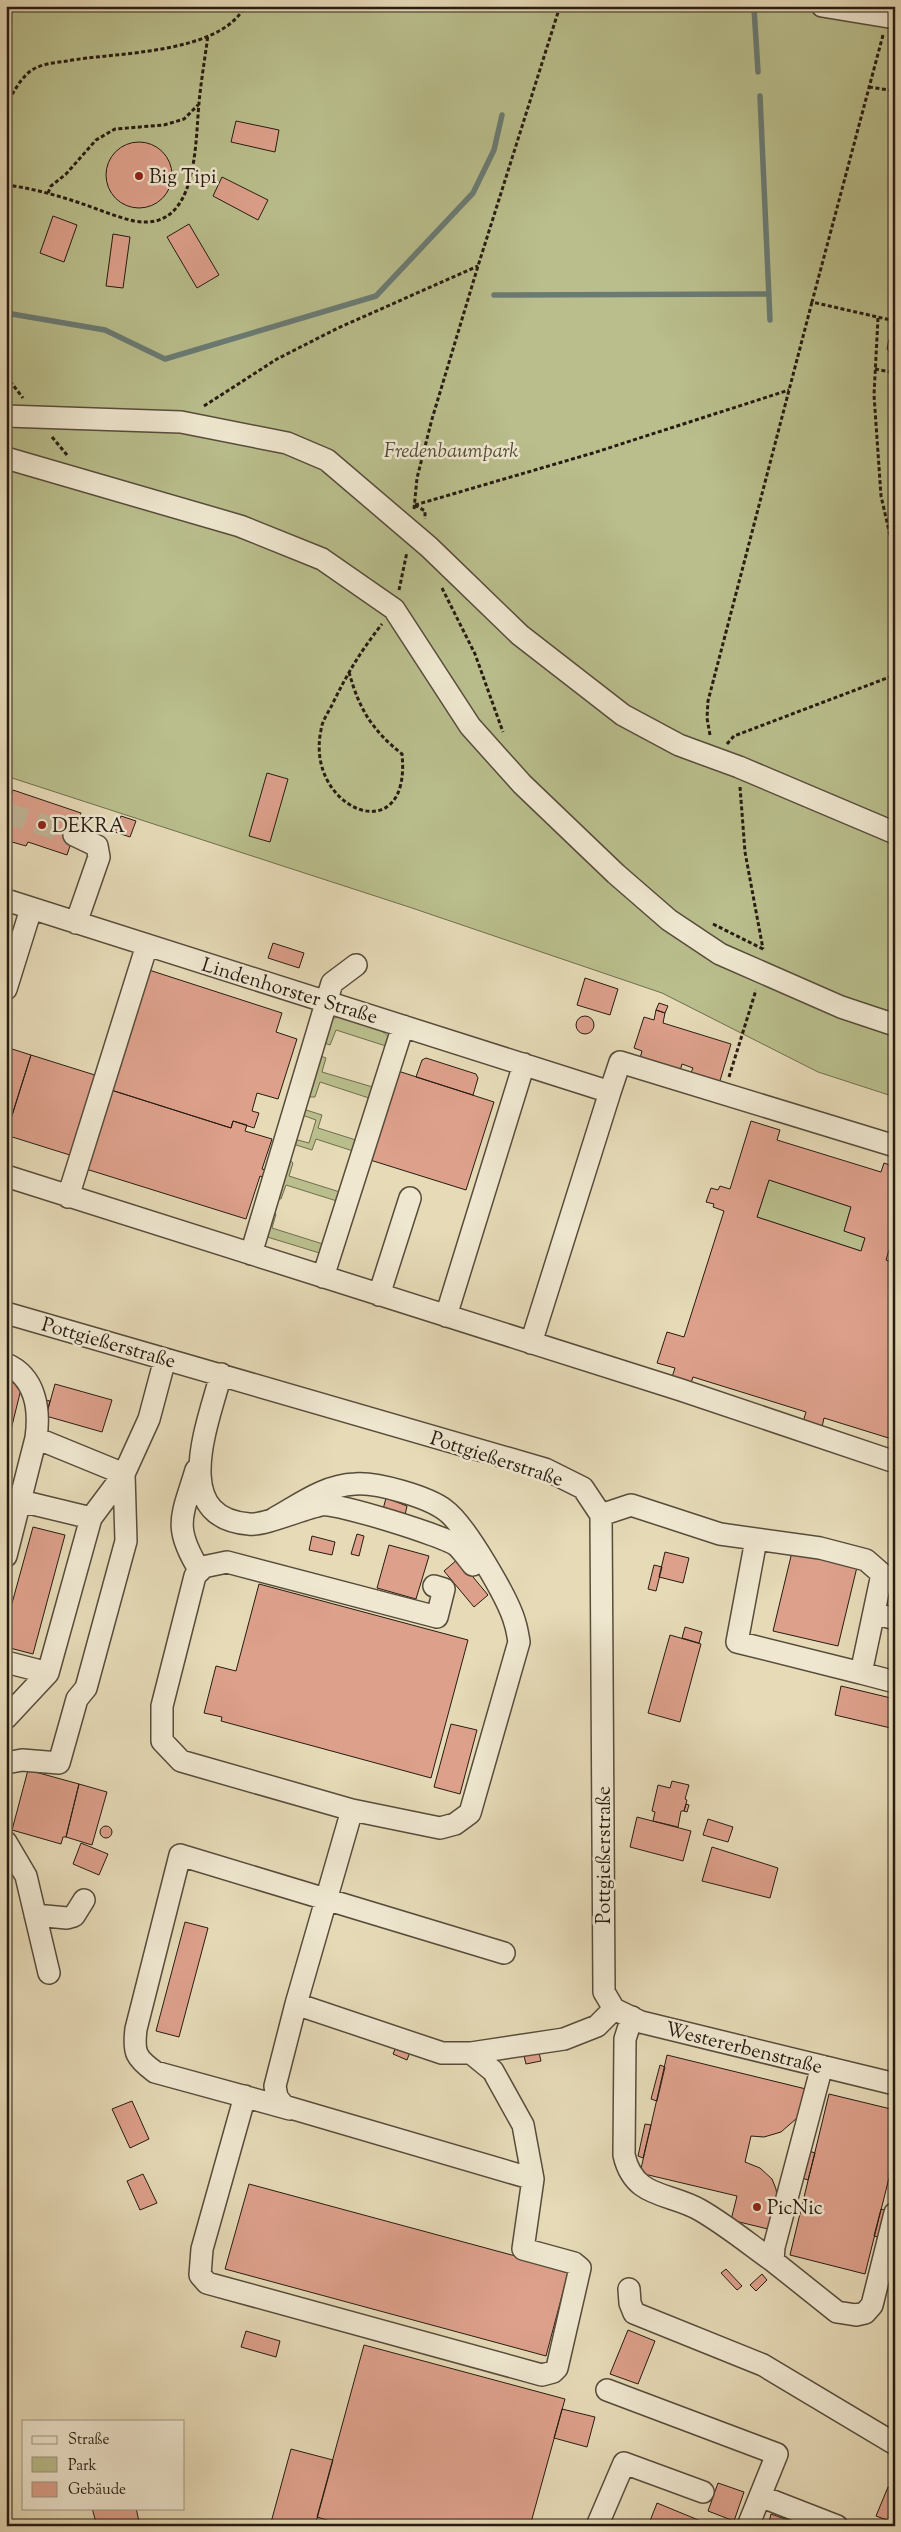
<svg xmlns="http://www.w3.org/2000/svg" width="901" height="2532" viewBox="0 0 901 2532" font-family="'Sorts Mill Goudy',serif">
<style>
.green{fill:#b9be8c;stroke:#706d4f}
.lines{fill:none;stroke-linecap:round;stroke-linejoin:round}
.stream{stroke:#6a7b74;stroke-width:5.5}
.building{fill:#dda08b;stroke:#271c12;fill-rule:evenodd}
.minor-tunnel{stroke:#c0b496;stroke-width:21;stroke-dasharray:21 11;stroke-linecap:butt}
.minor-casing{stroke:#574c3b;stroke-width:24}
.path{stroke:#271c12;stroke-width:3;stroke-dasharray:4 2.5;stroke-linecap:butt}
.minor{stroke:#efe7d0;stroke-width:21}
.poi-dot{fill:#8f2418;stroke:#efe7d0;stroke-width:2}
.labels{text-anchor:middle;stroke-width:5;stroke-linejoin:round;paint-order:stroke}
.poi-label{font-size:20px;fill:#271c12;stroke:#efe7d0;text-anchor:start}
.park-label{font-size:20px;font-style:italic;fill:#534d37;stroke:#efe7d0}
.street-label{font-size:20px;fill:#271c12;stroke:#efe7d0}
</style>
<rect width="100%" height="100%" fill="#e6dab7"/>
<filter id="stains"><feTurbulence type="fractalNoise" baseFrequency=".004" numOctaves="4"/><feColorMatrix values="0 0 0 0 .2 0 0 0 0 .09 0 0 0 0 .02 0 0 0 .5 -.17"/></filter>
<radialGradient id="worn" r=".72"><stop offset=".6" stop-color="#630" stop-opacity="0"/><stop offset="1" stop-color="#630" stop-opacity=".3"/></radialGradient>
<path class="green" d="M 6,6 L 895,6 L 895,1097 L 818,1072 L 662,993 L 409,907 L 6,776 Z
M 338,1017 C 357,1023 389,1025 392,1046 L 326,1255 L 264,1236 L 272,1212 L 276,1214 L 272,1228 L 326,1245 L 340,1202 L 286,1185 L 281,1199 L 276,1198 L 288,1161 L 291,1161 L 293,1163 L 289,1176 L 343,1193 L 356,1152 L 316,1139 L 312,1150 L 293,1144 L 294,1139 L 309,1143 L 316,1120 L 302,1115 L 303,1109 L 322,1115 L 318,1128 L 359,1141 L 372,1099 L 320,1082 L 315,1097 L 308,1097 L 303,1093 L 316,1054 L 326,1058 L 322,1072 L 376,1088 L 389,1047 L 336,1030 L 330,1045 L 319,1041 C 323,1029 325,1020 338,1017 Z
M 769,1180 L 851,1207 L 844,1231 L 865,1238 L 861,1251 L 757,1217 Z"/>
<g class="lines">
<path class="stream" d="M 754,8 L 758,72
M 760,96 L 770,320
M 494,295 L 769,294
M 6,313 L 105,330 L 165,359 L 376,296 L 473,193 L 494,150 L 502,115"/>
</g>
<path class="building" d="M 236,121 L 279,130 L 275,152 L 231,142 Z
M106 175a33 33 0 1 1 66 0a33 33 0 1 1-66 0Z
M 222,177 L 268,200 L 258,220 L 213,196 Z
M 53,216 L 77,225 L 64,262 L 40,253 Z
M 189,224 L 219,275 L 197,288 L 167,237 Z
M 113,234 L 130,237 L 123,288 L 106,286 Z
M 895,335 L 895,358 L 887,349 L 889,339 Z
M 267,773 L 288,779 L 270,842 L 249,836 Z
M 13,790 L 81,813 L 67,855 L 28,842 L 26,846 L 12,842 L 6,858 L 6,812 Z
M 121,816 L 136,821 L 130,837 L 115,832 Z
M 273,943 L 304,953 L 299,968 L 268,958 Z
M 149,970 L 282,1013 L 276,1032 L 297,1039 L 278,1099 L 257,1093 L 252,1111 L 259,1113 L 254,1128 L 233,1121 L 231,1128 L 111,1090 Z
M 585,978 L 618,989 L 610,1015 L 577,1005 Z
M 659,1003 L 668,1006 L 665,1013 L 656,1010 Z
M 656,1010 L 665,1013 L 663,1023 L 731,1044 L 719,1084 L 690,1075 L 693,1068 L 682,1064 L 680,1071 L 640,1058 L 642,1051 L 634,1048 L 644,1017 L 654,1020 Z
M576 1025a9 9 0 1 1 18 0a9 9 0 1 1-18 0Z
M 12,1049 L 31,1055 L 6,1134 L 6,1066 Z
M 31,1055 L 98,1076 L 73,1156 L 6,1135 Z
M 426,1058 L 476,1074 L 478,1078 L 473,1095 L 416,1077 L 422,1060 Z
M 395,1070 L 494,1102 L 466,1190 L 367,1159 Z
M 111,1090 L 231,1128 L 233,1121 L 247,1125 L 245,1131 L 272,1139 L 262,1169 L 266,1170 L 263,1177 L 260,1176 L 246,1219 L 86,1169 Z
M 751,1121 L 780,1130 L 777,1140 L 881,1172 L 884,1163 L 895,1167 L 895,1231 L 886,1260 L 895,1263 L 895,1440 L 824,1418 L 822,1427 L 803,1422 L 806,1412 L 693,1377 L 690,1386 L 671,1380 L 675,1368 L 657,1363 L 667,1332 L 684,1337 L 724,1211 L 713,1207 L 714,1204 L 706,1202 L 711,1188 L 718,1190 L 720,1186 L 730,1189 ZM 769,1180 L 851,1207 L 844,1231 L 865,1238 L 861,1251 L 757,1217 Z
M 6,1381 L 22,1385 L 6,1450 Z
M 55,1384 L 112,1400 L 102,1432 L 46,1416 Z
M 42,1399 L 50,1401 L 46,1416 Z
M 386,1498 L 407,1506 L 405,1515 L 382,1513 Z
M 33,1527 L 65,1535 L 33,1654 L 6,1647 L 6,1625 Z
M 357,1534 L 364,1536 L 359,1556 L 351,1554 Z
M 312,1536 L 335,1542 L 332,1555 L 309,1550 Z
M 389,1545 L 429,1556 L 416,1599 L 377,1588 Z
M 665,1552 L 689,1558 L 683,1583 L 659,1577 Z
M 792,1552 L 857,1567 L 838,1646 L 773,1631 Z
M 458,1559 L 488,1595 L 474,1607 L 444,1571 Z
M 654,1565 L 662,1567 L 656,1591 L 648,1589 Z
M 259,1584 L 468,1640 L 431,1778 L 221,1721 L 222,1717 L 204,1713 L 216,1666 L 236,1671 Z
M 685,1627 L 702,1632 L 699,1643 L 682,1638 Z
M 670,1635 L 701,1644 L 680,1722 L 648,1713 Z
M 841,1686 L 895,1699 L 895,1729 L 835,1715 Z
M 451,1724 L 477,1730 L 460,1794 L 434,1787 Z
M 28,1770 L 79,1784 L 66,1837 L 63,1837 L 61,1844 L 12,1830 Z
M 672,1781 L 689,1785 L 685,1799 L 687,1800 L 686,1804 L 684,1811 L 681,1811 L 678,1827 L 653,1821 L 655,1812 L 652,1811 L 658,1785 L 670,1788 Z
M 79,1784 L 107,1792 L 92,1845 L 66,1837 Z
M 686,1804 L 689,1805 L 687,1812 L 684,1811 Z
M 637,1817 L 691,1831 L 683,1861 L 630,1847 Z
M 708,1819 L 733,1827 L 728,1842 L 703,1835 Z
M100 1832a6 6 0 1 1 12 0a6 6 0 1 1-12 0Z
M 81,1843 L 108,1854 L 99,1875 L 73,1864 Z
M 712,1847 L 778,1868 L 770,1898 L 702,1881 Z
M 185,1922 L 208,1928 L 179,2037 L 156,2031 Z
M 396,2047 L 410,2052 L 407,2060 L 393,2054 Z
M 539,2053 L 541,2061 L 526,2064 L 524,2056 Z
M 667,2055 L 806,2089 L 797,2118 L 781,2132 L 764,2137 L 751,2136 L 745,2162 L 760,2168 L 772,2179 L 776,2189 L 778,2204 L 772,2230 L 731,2220 L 737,2196 L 640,2173 Z
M 660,2065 L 665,2067 L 657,2101 L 651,2099 Z
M 829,2094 L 895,2110 L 895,2154 L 865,2274 L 790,2255 Z
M 132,2101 L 149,2139 L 130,2148 L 112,2109 Z
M 645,2124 L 651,2125 L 643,2158 L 638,2156 Z
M 809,2151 L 815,2153 L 808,2180 L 802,2178 Z
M 895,2154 L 895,2177 L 889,2176 Z
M 143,2174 L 157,2203 L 140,2210 L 127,2181 Z
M 249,2184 L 545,2264 L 545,2266 L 568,2273 L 546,2356 L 225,2269 Z
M 881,2209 L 888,2211 L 881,2238 L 874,2236 Z
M 726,2269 L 742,2286 L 737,2290 L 721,2273 Z
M 762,2274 L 767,2280 L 756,2291 L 750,2285 Z
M 628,2330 L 655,2341 L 638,2384 L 610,2374 Z
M 246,2331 L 280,2341 L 276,2357 L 241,2347 Z
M 364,2345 L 565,2399 L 530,2526 L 346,2526 L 317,2517 Z
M 562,2409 L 595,2417 L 587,2447 L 554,2438 Z
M 291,2449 L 333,2460 L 315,2526 L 270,2526 Z
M 718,2483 L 744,2492 L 734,2521 L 708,2511 Z
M 888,2487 L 895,2490 L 895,2523 L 876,2516 Z
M 657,2503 L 713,2526 L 648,2526 Z
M 92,2508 L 136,2508 L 140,2526 L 97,2526 Z
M 771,2514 L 802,2525 L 802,2526 L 768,2526 Z"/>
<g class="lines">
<path class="minor-tunnel" d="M 6,813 L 74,835"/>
<g class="minor-casing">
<path id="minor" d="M 822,6 L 895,18
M 6,416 L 181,422 L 287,443 L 327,460 L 429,547 L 520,635 L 623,715 L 679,745 L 739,767 L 895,833
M 6,458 L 240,526 L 322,559 L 394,609 L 470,726 L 522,784 L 616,874 L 669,920 L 720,954 L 841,1007 L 895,1025
M 74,835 L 97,846 L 99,857 L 76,923
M 6,900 L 610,1092 L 531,1343
M 6,989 L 31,909
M 610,1092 L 620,1062 L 895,1146
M 6,1176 L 681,1390 L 895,1462
M 68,1197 L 147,945
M 251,1254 L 332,983 L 356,965
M 323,1277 L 403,1026
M 379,1295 L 410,1198
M 6,1313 L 545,1469 L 583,1488 L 601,1515 L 604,1992 L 614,2009 L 641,2022 L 895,2084
M 446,1316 L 524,1064
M 6,1364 C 36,1377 40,1410 36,1438
M 221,1374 C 209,1421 168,1518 249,1524 C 264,1526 304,1508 322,1505 C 336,1502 443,1536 456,1545 C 462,1550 468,1559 473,1565
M 196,1470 C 182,1517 172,1526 200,1571
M 8,1512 L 29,1503 L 91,1518 L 124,1474 L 149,1419 L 165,1359
M 601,1515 L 631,1505 L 720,1534 L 820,1548 L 866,1560 L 882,1574 L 861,1673 L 737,1642 L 756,1540
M 275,1518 C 300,1504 325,1485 355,1484 C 377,1482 428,1497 445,1510 C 465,1524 509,1600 515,1623 C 517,1629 518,1636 519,1642 L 470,1813 L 455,1824 L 440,1828 L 352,1810
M 6,1556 L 36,1438 L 124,1474 L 126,1541 L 86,1688 L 77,1699 L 59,1763 L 22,1760 L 6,1763
M 434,1586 L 444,1589 L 437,1617 L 227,1562 L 203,1567 L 195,1576 L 162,1706 L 162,1741 L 181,1761 L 352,1810 L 296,2004 L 442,2053 L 471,2053 L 564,2039 L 597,2026 L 614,2009
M 874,1613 L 895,1619
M 6,1662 L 48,1673
M 861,1673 L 895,1682
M 6,1718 L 48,1673 L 91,1518
M 6,1842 L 26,1876 L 49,1973
M 35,1915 L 67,1918 L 74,1916 L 84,1900
M 296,2004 L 275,2086 L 277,2097 L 284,2106 L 533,2179 L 523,2125 L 493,2071 L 471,2053
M 632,2017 L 625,2039 L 624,2155 C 634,2199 669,2192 700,2210 C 726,2225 749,2244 773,2261
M 822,2066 L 774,2247 L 773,2261 L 837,2312 L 856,2315 L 865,2313 L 872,2305 L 895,2213
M 245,2096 L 202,2249 L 200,2275 L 207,2283 L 542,2375 L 553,2372 L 557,2368 L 580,2268 L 574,2263 L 523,2249 L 533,2179
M 290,2109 L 155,2072 C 136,2058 133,2053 136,2029 L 180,1855 L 504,1953
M 629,2289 L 630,2303 L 634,2313 L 763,2365 L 895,2444
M 607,2390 L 777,2454 L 748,2526
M 760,2496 L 837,2526
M 597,2526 L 624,2463 L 703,2492"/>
</g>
<path class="path" d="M 883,35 L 812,302 L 895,321
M 869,87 L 895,91
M 6,106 C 12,94 18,83 27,74 C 37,64 53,63 67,61 C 114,52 220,55 245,6
M 6,185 C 31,188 56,195 80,203 C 98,209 116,217 134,221 C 198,233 195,145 199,103 C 201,81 205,58 208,35
M 48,193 L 51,186 L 66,174 L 96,140 L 115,129 L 164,125 L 184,119 L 198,105
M 878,318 L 874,395 L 881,496 L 895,557
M 875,369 L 895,373
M 6,376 L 23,398
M 204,406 L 277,359 L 338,328 L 478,266
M 52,437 L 67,455
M 415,505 L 425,511 L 425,519
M 415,505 L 593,453 L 789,390
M 414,509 L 417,478 L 432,419 L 478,266 L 560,6
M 442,588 L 475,654 L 503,732
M 399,590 L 407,552
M 349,672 C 359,709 372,730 402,754 C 412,853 304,810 321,730 C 322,721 328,713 332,705 C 347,674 360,652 382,624
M 710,735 L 707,718 L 708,701 L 812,302
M 727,744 L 734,736 L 895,675
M 740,787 L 745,852 L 763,949
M 713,924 L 765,950
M 729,1077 L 756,990"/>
<use href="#minor" class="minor"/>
</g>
<g class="poi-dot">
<circle cx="139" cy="176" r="5"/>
<circle cx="42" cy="825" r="5"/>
<circle cx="757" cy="2207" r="5"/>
</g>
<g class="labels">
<g class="poi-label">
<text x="149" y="183">Big Tipi</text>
<text x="52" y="832">DEKRA</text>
<text x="767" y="2214">PicNic</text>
</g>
<g class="park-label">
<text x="451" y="457">Fredenbaumpark</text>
</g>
<g class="street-label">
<text transform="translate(290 990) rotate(17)" y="7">Lindenhorster Straße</text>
<text transform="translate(109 1342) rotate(16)" y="7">Pottgießerstraße</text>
<text transform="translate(497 1458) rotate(18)" y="7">Pottgießerstraße</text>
<text transform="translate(603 1855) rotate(-90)" y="7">Pottgießerstraße</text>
<text transform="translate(744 2047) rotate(14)" y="7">Westererbenstraße</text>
</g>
</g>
<rect width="901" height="2532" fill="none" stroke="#e6dab7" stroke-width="25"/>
<rect x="8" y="8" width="886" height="2517" fill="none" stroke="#271c12" stroke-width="2.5"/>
<rect x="12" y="12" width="876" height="2507" fill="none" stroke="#271c12"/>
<rect x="22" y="2420" width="162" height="90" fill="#efe7d0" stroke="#9f9684"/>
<rect x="32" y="2436" width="25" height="8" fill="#efe7d0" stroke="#9f9684"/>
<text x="68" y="2444" font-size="15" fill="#271c12">Straße</text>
<rect x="32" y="2457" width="25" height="15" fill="#b9be8c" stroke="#9f9684"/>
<text x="68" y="2470" font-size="15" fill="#271c12">Park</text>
<rect x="32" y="2482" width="25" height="15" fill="#dda08b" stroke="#9f9684"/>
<text x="68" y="2494" font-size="15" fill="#271c12">Gebäude</text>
<rect width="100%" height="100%" filter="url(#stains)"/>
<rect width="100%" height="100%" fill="url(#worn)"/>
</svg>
